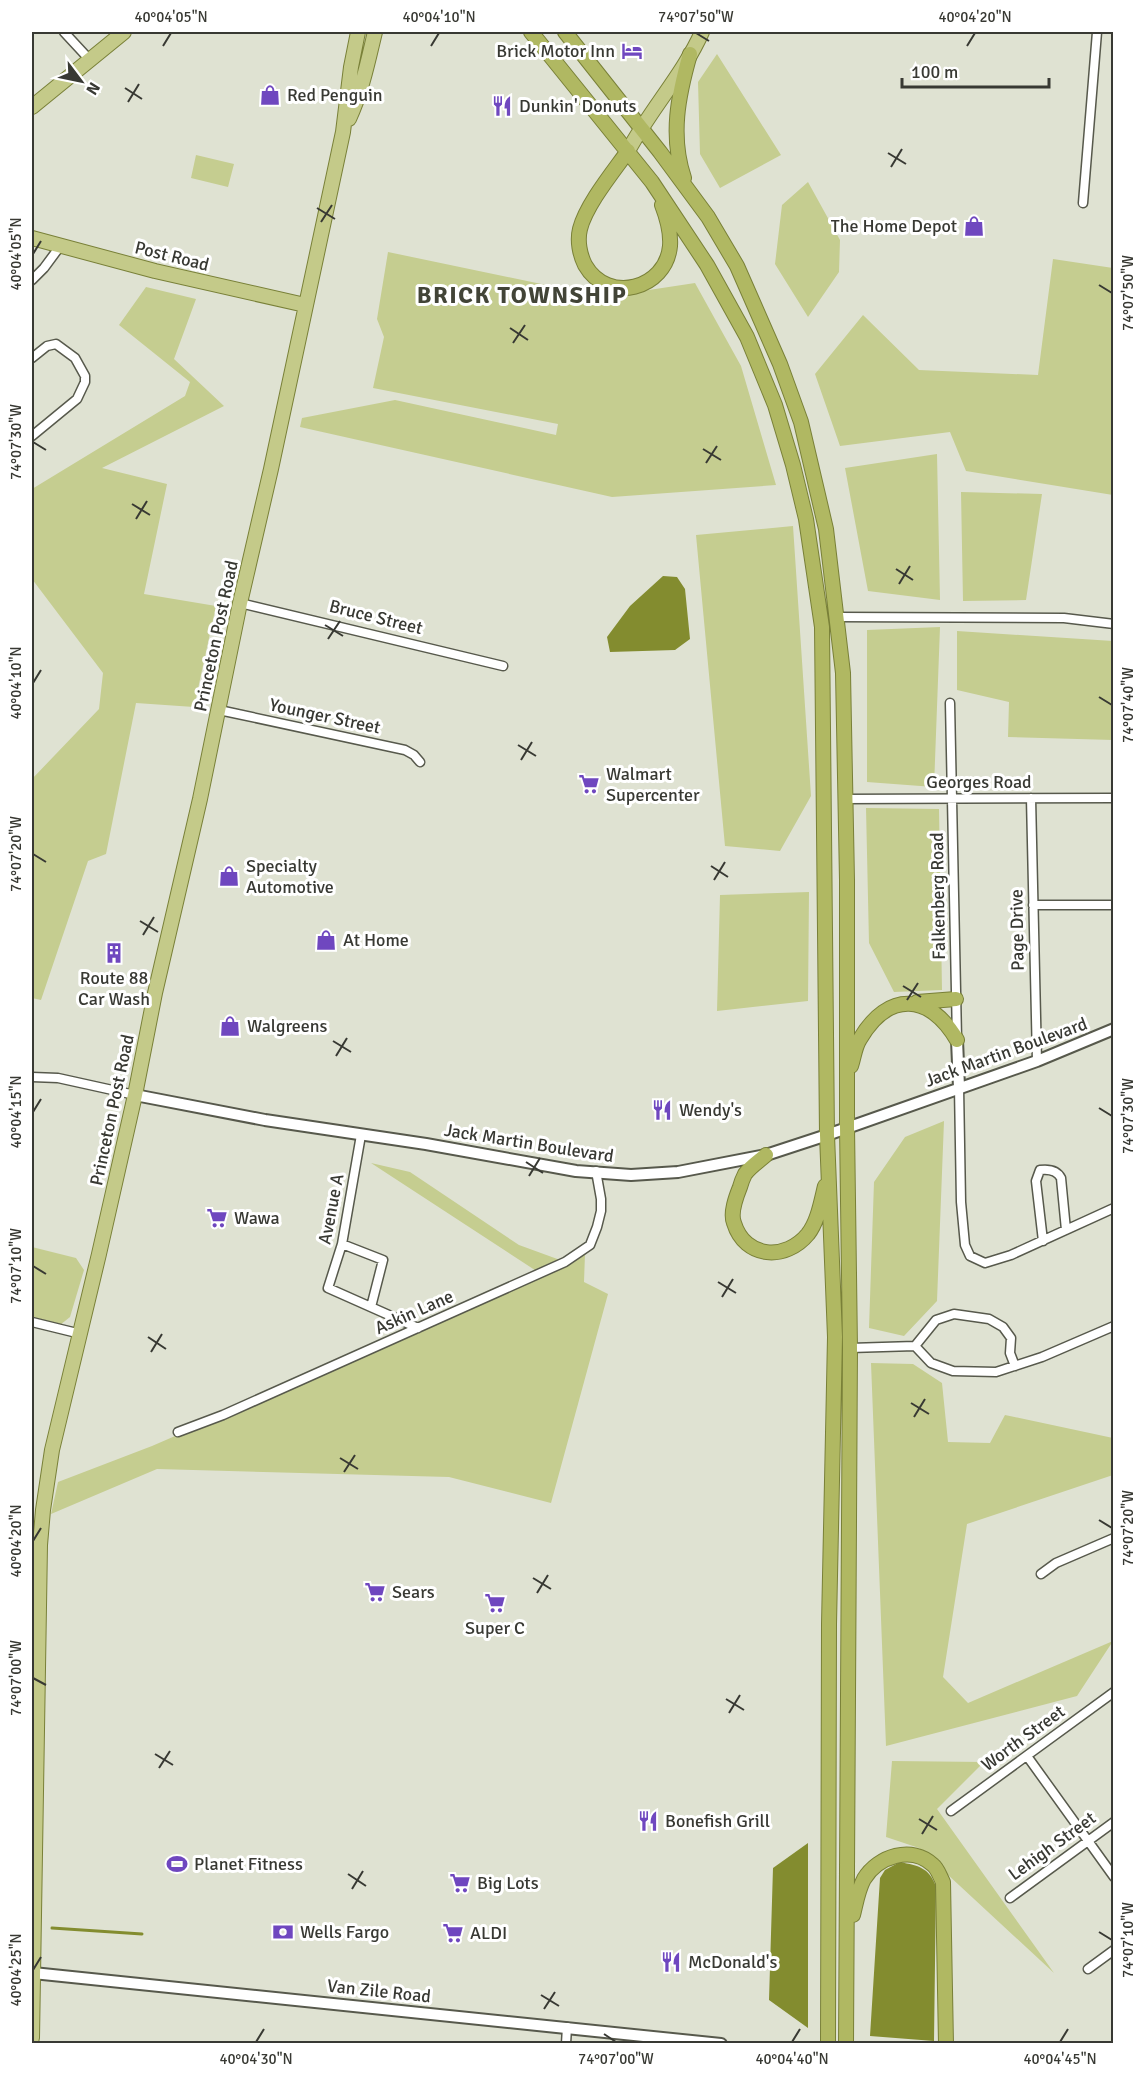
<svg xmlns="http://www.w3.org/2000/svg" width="1145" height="2075" viewBox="0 0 1145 2075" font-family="Signika,sans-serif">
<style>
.green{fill:#c5cd90}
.water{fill:#838c2f}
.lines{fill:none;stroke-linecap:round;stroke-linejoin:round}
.stream{stroke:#838c2f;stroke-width:3}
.minor-casing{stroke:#57594c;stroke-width:11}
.tertiary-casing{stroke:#57594c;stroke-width:14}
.primary-casing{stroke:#798038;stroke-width:16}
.trunk-casing{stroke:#798038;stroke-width:16}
.minor{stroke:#fff;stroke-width:8}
.tertiary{stroke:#fff;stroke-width:10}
.primary{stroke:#c4ca89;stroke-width:14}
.trunk{stroke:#b0b862;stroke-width:14}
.ticks{fill:none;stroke:#383933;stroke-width:2}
.labels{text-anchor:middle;stroke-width:6;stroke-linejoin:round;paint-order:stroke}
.poi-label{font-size:18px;fill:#383933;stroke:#fff;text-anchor:start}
.street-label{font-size:18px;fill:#383933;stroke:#fff}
.district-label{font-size:24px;font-weight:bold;letter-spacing:1.5px;fill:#424437;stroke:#fff}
.neatline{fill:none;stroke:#383933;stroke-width:2}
.ticks-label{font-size:15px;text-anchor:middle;fill:#383933}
</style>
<rect width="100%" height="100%" fill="#dfe2d2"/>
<path class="green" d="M 717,54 L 781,155 L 720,188 L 700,154 L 698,82 Z
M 196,155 L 234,164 L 228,187 L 191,178 Z
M 808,182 L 840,240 L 839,272 L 808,317 L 775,264 L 782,205 Z
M 388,252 L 551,286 L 617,302 L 616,295 L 695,283 L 741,366 L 776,485 L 612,497 L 300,427 L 302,418 L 395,400 L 556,435 L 558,424 L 373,388 L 384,337 L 377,319 Z
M 1053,259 L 1113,268 L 1113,495 L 966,471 L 950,432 L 840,446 L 815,374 L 863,315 L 919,370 L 1038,375 Z
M 146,287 L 196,299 L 174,359 L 224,406 L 102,468 L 167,484 L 144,594 L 216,606 L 194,707 L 136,703 L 106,854 L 88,861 L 41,1000 L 32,998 L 32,779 L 99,709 L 103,673 L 32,579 L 32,489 L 185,396 L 190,382 L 119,325 Z
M 937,454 L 940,600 L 868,591 L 845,468 Z
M 961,492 L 1042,494 L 1026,600 L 963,601 Z
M 793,526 L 811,796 L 780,851 L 725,846 L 696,535 Z
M 940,627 L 934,787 L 867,782 L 867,630 Z
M 957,631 L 1113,641 L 1113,740 L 1008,737 L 1009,702 L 957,690 Z
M 866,808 L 939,809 L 942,990 L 894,992 L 869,943 Z
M 809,892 L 808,1001 L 717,1011 L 720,895 Z
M 944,1121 L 937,1301 L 904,1336 L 869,1328 L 874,1182 L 905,1137 Z
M 371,1163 L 410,1172 L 519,1245 L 571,1264 L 585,1254 L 584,1282 L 608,1294 L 551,1503 L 449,1477 L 157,1469 L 51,1514 L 58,1482 L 152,1446 L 544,1276 Z
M 32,1247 L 76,1258 L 84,1270 L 70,1317 L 60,1325 L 32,1318 Z
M 871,1363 L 913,1364 L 942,1383 L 948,1442 L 990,1443 L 1005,1415 L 1113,1438 L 1113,1475 L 967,1524 L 943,1677 L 968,1703 L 1113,1641 L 1077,1696 L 886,1746 Z
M 892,1761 L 984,1762 L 937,1809 L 1054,1973 L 919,1848 L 886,1837 Z"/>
<path class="water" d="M 663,576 L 677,577 L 685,589 L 690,639 L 675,650 L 610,652 L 607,637 L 630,606 Z
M 808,1843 L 808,2028 L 769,2000 L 773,1868 Z
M 900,1862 C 919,1866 928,1867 936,1886 L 934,2041 L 870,2036 L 880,1878 L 885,1870 Z"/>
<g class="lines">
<path class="stream" d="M 52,1928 L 142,1934"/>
<g class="minor-casing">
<path id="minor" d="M 64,32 L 89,59
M 1083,203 L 1097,32
M 32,280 L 44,268 L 61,245
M 32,358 L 47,346 L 56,344 L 75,358 L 85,376 L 85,382 L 77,399 L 32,436
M 240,603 L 503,666
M 837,617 L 1064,618 L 1114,624
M 950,703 L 957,1039
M 219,710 L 405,750 L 414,755 L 420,762
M 1031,798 L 1037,1061
M 844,799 L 1114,798
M 1033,905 L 1114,905
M 32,1077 L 58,1078 L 135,1095
M 959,1087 L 961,1202 L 965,1245 L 970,1256 L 985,1263 L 1011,1255 L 1114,1208
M 361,1135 L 342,1244 L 328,1288 L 418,1328
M 1043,1241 L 1036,1181 L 1040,1170 C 1048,1169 1057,1170 1061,1178 L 1066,1230
M 342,1244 L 383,1260 L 371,1307
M 32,1322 L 81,1334
M 915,1346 L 936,1320 L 954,1314 L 989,1319 L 1003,1327 L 1011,1338 L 1010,1353 L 1015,1366
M 850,1348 L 915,1346 L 931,1363 L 953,1371 L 996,1372 L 1042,1357 L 1114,1326
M 178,1432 L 223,1415 L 565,1262 L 590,1245 L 597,1227 L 601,1211 L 601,1199 L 596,1171
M 1041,1574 L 1056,1563 L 1114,1538
M 1027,1756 L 1114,1877
M 951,1811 L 1114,1692
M 1010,1898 L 1114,1822
M 1088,1969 L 1114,1950
M 566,2044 L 567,2027"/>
</g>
<g class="tertiary-casing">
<path id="tertiary" d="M 957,1040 L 959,1087
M 135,1095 L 265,1120 L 426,1144 L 576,1171 L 631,1175 L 678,1172 L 766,1155 L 827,1135 L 1037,1061 L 1114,1029
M 33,1973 L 721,2044"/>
</g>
<g class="primary-casing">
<path id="primary" d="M 32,107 L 124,32
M 349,119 C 362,91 368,61 375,32
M 628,151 C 650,110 684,73 702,32
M 32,238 L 155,271 L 305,305
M 32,2038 L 40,1545 L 43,1510 L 52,1450 L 99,1254 L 135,1095 L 155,993 L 200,799 L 240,603 L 271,469 L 343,132 L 351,67 L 358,32"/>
</g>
<g class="trunk-casing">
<path id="trunk" d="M 531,32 L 652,182 L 707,265 L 747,337 L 775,405 L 793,465 L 806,519 L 822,627 L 827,1135 L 835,1337 L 829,1624 L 828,2044
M 565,32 L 660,152 L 708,217 L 737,266 L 780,364 L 801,422 L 826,529 L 843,673 L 847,880 L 847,1127 L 850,1348 L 846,2044
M 628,151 C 613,172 586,205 580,229 C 577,241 580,255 585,265 C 608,305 666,289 670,246 C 671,233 667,218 662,205
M 684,178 C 670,136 678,96 690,54
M 917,1002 L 956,999
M 851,1066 C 854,1057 855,1046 860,1039 C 888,991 930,993 957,1040
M 766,1155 C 759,1161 750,1167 745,1174 C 743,1178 741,1183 740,1187 C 736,1197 730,1213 734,1223 C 745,1259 786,1261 808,1234 C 818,1221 821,1202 825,1186
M 853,1915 C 856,1903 858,1890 864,1879 C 878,1856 912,1845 933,1865 C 938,1869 940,1877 943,1882 L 946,2044"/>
</g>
<use href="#minor" class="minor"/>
<use href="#tertiary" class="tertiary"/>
<use href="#primary" class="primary"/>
<use href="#trunk" class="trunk"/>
</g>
<path class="ticks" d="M 696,33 L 709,41M 163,46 L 171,33M 431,46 L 439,33M 967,46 L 975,33M 125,88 L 142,99M 128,102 L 139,84M 888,153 L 906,164M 891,167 L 902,149M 317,208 L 335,219M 321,222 L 332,205M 33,254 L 41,241M 1099,285 L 1112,293M 510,328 L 528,340M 513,343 L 525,325M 33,442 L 46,450M 703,449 L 721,460M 706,463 L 717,446M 132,504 L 150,515M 136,519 L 147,501M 896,569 L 913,580M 899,584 L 910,566M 325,625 L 343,636M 328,639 L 340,621M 33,683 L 41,670M 1099,697 L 1112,705M 518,745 L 536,756M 521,760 L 532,742M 33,854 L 46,862M 711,866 L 728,877M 714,880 L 725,862M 140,921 L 158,932M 143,935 L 154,917M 903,986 L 921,997M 907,1000 L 918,983M 333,1041 L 351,1052M 336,1056 L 347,1038M 1099,1108 L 1112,1116M 33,1112 L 41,1099M 526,1162 L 543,1173M 529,1176 L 540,1158M 33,1266 L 46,1274M 718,1282 L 736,1293M 722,1297 L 733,1279M 148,1337 L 166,1349M 151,1352 L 162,1334M 911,1403 L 929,1414M 914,1417 L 925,1399M 340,1458 L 358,1469M 344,1472 L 355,1455M 1099,1520 L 1112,1528M 33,1541 L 41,1528M 533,1578 L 551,1589M 537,1593 L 548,1575M 33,1678 L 46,1685M 726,1699 L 744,1710M 729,1713 L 740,1695M 155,1754 L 173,1765M 159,1768 L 170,1751M 919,1819 L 937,1830M 922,1834 L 933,1816M 348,1874 L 366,1886M 352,1889 L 363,1871M 1099,1932 L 1112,1940M 33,1970 L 41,1957M 541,1995 L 559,2006M 544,2009 L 555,1992M 604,2034 L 616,2042M 256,2042 L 264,2029M 792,2042 L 800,2029M 1060,2042 L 1068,2029"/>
<defs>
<g id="hotel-bare" transform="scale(1.62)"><path d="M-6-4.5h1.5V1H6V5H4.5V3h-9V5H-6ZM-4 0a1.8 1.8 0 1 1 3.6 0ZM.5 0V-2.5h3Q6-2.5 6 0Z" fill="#6f47bf" stroke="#fff" stroke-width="2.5" paint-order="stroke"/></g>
<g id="shop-bare" transform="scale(1.62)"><path d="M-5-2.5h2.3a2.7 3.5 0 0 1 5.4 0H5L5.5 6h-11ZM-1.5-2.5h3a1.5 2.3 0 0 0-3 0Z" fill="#6f47bf" stroke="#fff" stroke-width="2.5" paint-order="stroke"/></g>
<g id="restaurant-bare" transform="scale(1.62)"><path d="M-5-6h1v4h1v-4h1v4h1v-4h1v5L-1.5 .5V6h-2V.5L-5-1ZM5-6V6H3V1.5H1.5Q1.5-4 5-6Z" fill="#6f47bf" stroke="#fff" stroke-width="2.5" paint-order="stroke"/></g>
<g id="supermarket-bare" transform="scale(1.62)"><path d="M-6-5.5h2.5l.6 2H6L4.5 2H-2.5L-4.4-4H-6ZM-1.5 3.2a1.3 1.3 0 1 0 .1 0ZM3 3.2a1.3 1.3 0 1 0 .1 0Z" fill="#6f47bf" stroke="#fff" stroke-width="2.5" paint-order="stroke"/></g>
<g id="building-bare" transform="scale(1.62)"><path d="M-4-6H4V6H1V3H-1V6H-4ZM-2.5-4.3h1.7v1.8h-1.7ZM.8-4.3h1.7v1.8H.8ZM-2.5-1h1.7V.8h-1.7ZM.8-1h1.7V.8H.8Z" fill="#6f47bf" stroke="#fff" stroke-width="2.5" paint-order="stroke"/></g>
<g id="stadium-bare" transform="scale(1.62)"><path d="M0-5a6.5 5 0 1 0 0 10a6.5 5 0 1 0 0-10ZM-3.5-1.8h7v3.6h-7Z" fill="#6f47bf" stroke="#fff" stroke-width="2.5" paint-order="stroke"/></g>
<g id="bank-bare" transform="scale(1.62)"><path d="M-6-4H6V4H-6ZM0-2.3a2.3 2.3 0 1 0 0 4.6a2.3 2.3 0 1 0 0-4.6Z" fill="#6f47bf" stroke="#fff" stroke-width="2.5" paint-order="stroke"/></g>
</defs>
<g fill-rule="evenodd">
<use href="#hotel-bare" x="632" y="51"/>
<use href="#shop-bare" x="270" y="95"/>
<use href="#restaurant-bare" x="502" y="106"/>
<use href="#shop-bare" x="974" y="226"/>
<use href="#supermarket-bare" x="589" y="784"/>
<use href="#shop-bare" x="229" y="876"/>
<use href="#shop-bare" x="326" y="940"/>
<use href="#building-bare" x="114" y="953"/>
<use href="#shop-bare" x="230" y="1026"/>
<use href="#restaurant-bare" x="662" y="1110"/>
<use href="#supermarket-bare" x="217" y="1218"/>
<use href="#supermarket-bare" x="375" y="1592"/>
<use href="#supermarket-bare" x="495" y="1603"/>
<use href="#restaurant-bare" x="648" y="1821"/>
<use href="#stadium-bare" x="177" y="1864"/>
<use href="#supermarket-bare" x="460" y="1883"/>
<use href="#bank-bare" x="283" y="1932"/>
<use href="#supermarket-bare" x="453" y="1933"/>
<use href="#restaurant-bare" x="671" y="1962"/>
</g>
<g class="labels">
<g class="poi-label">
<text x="615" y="57" text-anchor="end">Brick Motor Inn</text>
<text x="287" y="101">Red Penguin</text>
<text x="519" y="112">Dunkin' Donuts</text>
<text x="957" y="232" text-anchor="end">The Home Depot</text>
<text x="606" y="780">Walmart<tspan x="606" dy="21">Supercenter</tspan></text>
<text x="246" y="872">Specialty<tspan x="246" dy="21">Automotive</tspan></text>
<text x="343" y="946">At Home</text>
<text x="114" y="984" text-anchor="middle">Route 88<tspan x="114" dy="21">Car Wash</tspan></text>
<text x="247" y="1032">Walgreens</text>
<text x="679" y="1116">Wendy's</text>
<text x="234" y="1224">Wawa</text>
<text x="392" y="1598">Sears</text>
<text x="495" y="1634" text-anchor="middle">Super C</text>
<text x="665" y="1827">Bonefish Grill</text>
<text x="194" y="1870">Planet Fitness</text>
<text x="477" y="1889">Big Lots</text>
<text x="300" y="1938">Wells Fargo</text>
<text x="470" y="1939">ALDI</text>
<text x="688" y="1968">McDonald's</text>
</g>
<g class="street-label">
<text transform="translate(172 256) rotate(14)" y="6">Post Road</text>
<text transform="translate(376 617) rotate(14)" y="6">Bruce Street</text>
<text transform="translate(216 636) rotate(-78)" y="6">Princeton Post Road</text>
<text transform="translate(325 716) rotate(12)" y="6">Younger Street</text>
<text x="979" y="788">Georges Road</text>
<text transform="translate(938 896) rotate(-91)" y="6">Falkenberg Road</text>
<text transform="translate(1017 930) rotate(-91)" y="6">Page Drive</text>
<text transform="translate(1006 1052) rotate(-20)" y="6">Jack Martin Boulevard</text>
<text transform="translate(112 1110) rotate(-78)" y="6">Princeton Post Road</text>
<text transform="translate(529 1143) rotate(9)" y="6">Jack Martin Boulevard</text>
<text transform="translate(331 1209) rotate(-79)" y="6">Avenue A</text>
<text transform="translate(414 1312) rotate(-24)" y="6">Askin Lane</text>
<text transform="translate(1023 1738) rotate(-36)" y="6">Worth Street</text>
<text transform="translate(1052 1846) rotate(-36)" y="6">Lehigh Street</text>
<text transform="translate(379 1991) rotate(6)" y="6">Van Zile Road</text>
</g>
<g class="district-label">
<text x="522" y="303">BRICK TOWNSHIP</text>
</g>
</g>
<rect width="1145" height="2075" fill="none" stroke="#ffffff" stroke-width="66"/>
<g transform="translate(81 81) rotate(122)" stroke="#ffffff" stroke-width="4.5" paint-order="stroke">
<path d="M0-4.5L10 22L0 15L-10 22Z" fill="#383933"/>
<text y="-9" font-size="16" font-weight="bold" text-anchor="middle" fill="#383933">N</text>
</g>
<path d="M902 78v9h147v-9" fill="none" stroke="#383933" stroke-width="3"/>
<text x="911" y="78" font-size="18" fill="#383933" stroke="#ffffff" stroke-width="4.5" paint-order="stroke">100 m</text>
<rect x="33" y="33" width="1079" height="2009" class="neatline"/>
<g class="ticks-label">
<text x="171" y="22">40°04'05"N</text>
<text x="439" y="22">40°04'10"N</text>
<text x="696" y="22">74°07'50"W</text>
<text x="975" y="22">40°04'20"N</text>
<text transform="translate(16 254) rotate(-90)" y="5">40°04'05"N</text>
<text transform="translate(1128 293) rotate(-90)" y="5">74°07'50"W</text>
<text transform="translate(16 442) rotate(-90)" y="5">74°07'30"W</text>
<text transform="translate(16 683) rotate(-90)" y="5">40°04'10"N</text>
<text transform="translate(1128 705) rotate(-90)" y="5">74°07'40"W</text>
<text transform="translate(16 854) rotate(-90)" y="5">74°07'20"W</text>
<text transform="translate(16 1112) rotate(-90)" y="5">40°04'15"N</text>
<text transform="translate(1128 1116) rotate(-90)" y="5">74°07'30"W</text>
<text transform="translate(16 1266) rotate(-90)" y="5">74°07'10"W</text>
<text transform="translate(1128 1528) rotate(-90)" y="5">74°07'20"W</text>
<text transform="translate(16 1541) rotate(-90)" y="5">40°04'20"N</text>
<text transform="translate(16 1678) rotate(-90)" y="5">74°07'00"W</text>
<text transform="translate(1128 1940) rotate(-90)" y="5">74°07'10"W</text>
<text transform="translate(16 1970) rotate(-90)" y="5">40°04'25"N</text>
<text x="256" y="2064">40°04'30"N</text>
<text x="616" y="2064">74°07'00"W</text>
<text x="792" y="2064">40°04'40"N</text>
<text x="1060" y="2064">40°04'45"N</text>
</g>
</svg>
